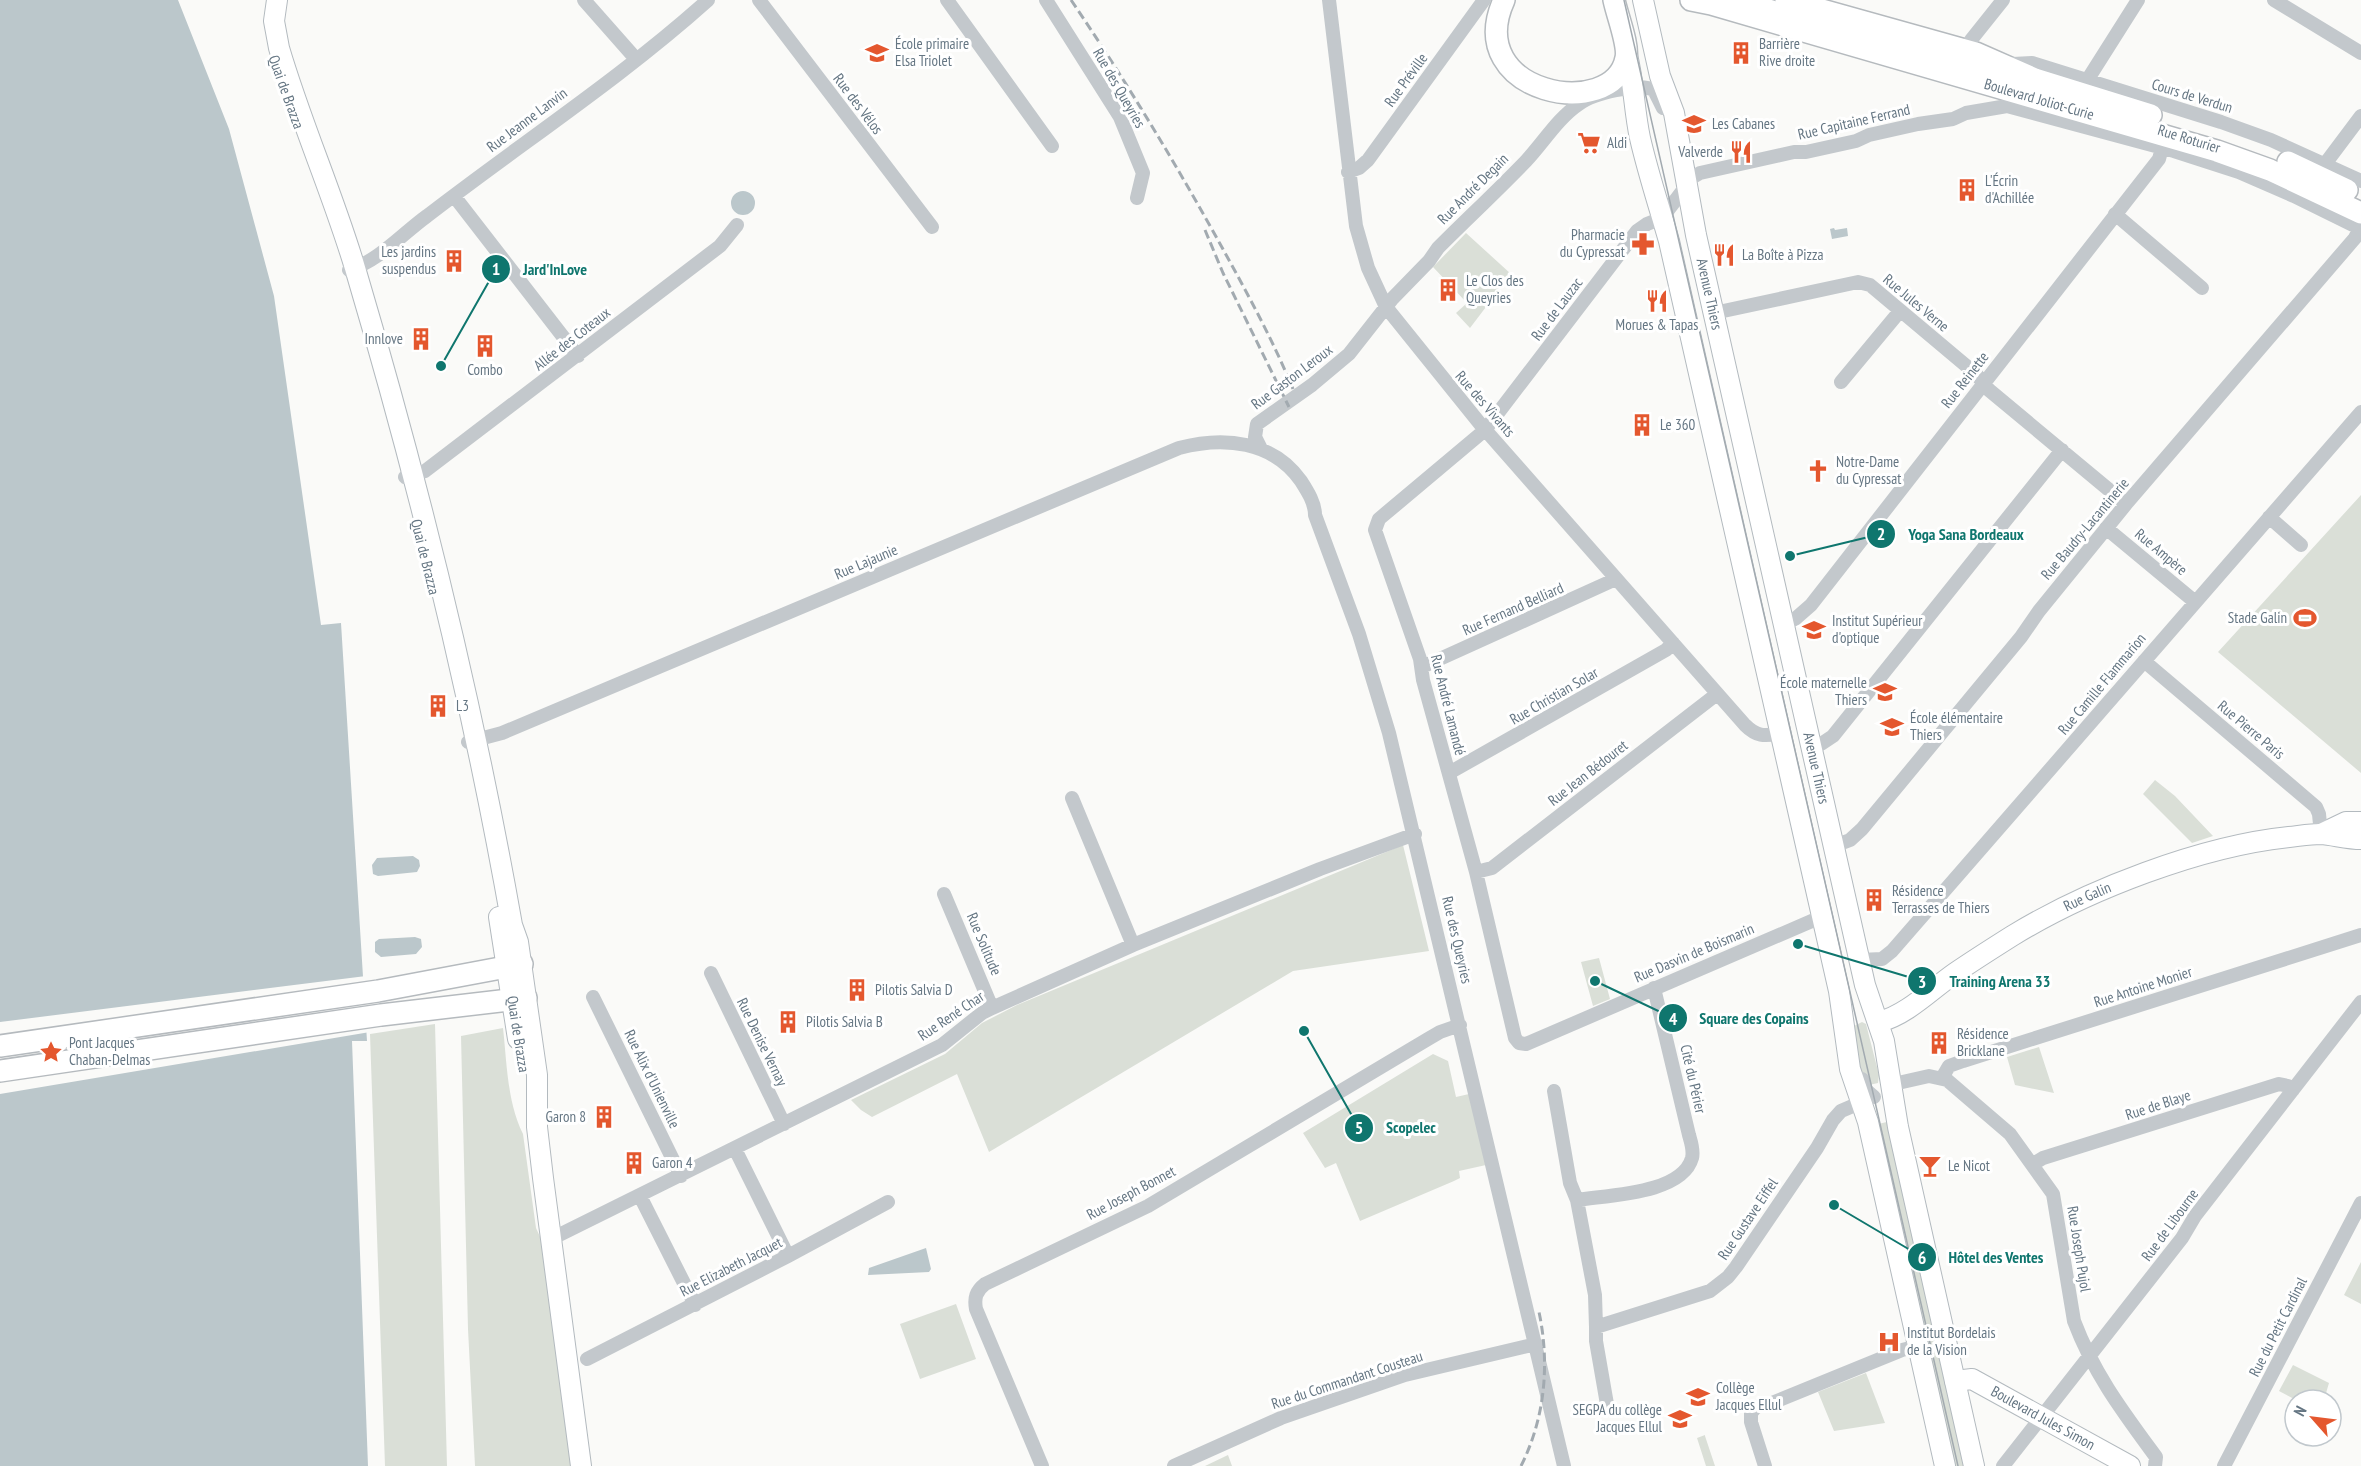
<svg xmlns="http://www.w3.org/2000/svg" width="2361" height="1466" viewBox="0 0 2361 1466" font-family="'PT Sans Narrow',sans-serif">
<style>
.green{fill:#dadfd7}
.water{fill:#bbc7cb}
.pier{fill:#fafaf8}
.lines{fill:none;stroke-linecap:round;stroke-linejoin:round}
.secondary-casing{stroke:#b3babf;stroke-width:22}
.primary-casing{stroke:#b5babe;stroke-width:24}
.street{stroke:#c3c8cc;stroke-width:14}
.secondary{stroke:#fff;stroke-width:20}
.primary{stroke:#fff;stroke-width:21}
.tram{stroke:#a2aab0;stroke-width:1.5}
.rail{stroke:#a2aab0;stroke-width:3;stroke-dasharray:9 4.5;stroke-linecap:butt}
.labels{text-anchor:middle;stroke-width:6;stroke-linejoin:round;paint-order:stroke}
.poi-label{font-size:15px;fill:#657683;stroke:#fff;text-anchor:start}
.street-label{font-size:15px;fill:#657683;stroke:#fff}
.leader{fill:none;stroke:#0f766e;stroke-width:2}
.callout-dot{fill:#0f766e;stroke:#fff;stroke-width:2}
.mark-label{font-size:18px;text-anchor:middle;font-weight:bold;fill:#fff}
.callout-label{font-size:16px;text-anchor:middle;font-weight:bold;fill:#0f766e;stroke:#fff;stroke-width:6;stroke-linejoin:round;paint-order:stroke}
</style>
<rect width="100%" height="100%" fill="#fafaf8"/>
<path class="green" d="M 1466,233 L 1511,274 L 1470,328 L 1456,313 L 1467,303 L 1433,267 Z
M 2361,495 L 2361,773 L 2218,652 Z
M 2155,780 L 2175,796 L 2213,836 L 2192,843 L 2143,794 Z
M 1403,845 L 1429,951 L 1293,971 L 989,1152 L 957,1074 L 872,1117 L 861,1110 L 851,1100 L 945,1054 L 982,1023 L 1017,1005 Z
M 1599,958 L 1610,999 L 1593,1006 L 1581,962 Z
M 1862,1022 L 1866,1024 L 1879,1075 L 1878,1083 L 1869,1085 C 1858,1071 1854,1044 1854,1026 Z
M 435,1024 L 447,1466 L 385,1466 L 370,1034 Z
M 503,1028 C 507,1063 507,1102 523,1134 L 536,1228 L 541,1239 L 573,1466 L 475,1466 L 468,1329 L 461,1036 Z
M 2039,1047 L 2054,1093 L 2015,1085 L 2007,1057 Z
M 1433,1054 L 1448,1061 L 1456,1097 L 1469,1094 L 1486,1165 L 1459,1171 L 1460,1178 L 1454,1181 L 1360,1221 L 1336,1163 L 1325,1168 L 1303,1133 Z
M 1891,1121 L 1969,1466 L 1951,1466 L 1874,1125 Z
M 2361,1262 L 2361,1304 L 2344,1295 Z
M 956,1304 L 976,1359 L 920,1379 L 900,1324 Z
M 2293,1365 L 2329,1383 L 2324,1400 L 2296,1400 L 2279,1391 Z
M 1866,1373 L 1885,1423 L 1834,1431 L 1818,1392 Z
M 1705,1435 L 1705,1436 L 1715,1466 L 1706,1466 L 1697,1438 Z
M 1228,1455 L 1232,1466 L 1205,1466 Z"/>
<path class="water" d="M 0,0 L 178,0 L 229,129 L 274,296 L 321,625 L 341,623 L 367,1041 L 352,1041 L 368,1466 L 0,1466 Z
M731 203a12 12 0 1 1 24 0a12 12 0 1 1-24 0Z
M 1834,228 L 1835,230 L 1847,228 L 1848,236 L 1832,239 L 1830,229 Z
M 413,856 L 419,860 L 420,866 L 417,872 L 378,876 L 373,874 L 372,865 L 377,858 Z
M 415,937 L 421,939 L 422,947 L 416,954 L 381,957 L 375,952 L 375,942 L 379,939 Z
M 926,1248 L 931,1269 L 929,1272 L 868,1275 L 869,1268 Z"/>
<path class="pier" d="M 366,976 L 370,1032 L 0,1094 L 0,1022 Z"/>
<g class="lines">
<g class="secondary-casing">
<g id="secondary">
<path d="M 277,0 L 274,21 L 279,48 C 301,123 333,194 355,268 C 419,484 473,704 512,925 L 518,942 L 537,1075 L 537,1127 L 543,1178 L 581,1466"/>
<path id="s1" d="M 1643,0 L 1660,76 L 1674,113 L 1696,235 L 1865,985 L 1884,1041 L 1898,1127 L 1974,1466"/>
<path d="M 1735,0 L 2027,83"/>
<path d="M 1627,55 C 1634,83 1634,110 1640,138 C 1648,173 1659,206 1669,241 L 1839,991 L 1850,1069 L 1868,1122 L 1945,1466"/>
<path d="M 2321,834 L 2346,822 L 2361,822"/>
<path d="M 499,917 L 518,1039"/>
<path id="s2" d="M 1879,1022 C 1907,1015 1932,989 1955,973 C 1974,960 1993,948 2012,936 C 2087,890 2201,846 2289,837 C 2299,836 2310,834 2321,834 C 2334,835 2347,839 2361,839"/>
<path id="s3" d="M 1955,1381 L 1972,1379 L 2130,1466"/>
</g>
</g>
<g class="primary-casing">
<g id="primary">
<path d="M 1504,0 C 1461,95 1614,122 1626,58 C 1629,45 1617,15 1614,0"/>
<path id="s4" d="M 1691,0 L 1711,4 L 2217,151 L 2270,170 L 2361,213"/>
<path d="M 1786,0 L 1976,53 L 2035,79 L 2151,115"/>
<path d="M 2288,162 L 2347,190"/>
<path d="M 0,1046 L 378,991 L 522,964"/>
<path d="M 0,1071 L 381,1015 L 526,998"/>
</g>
</g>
<path class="street" d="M 584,0 L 636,59
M 759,0 L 932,227
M 947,0 L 1052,146
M 1046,0 L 1120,117 L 1143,173 L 1137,198
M 1329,0 L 1356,226 L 1368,268 L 1386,307 L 1481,425 L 1745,725 C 1756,736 1764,737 1780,733
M 2274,0 L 2361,53
M 1968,51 L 1971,40 L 2003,0
M 2009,67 L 2013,64 L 2032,63 L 2221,122 L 2271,140 L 2361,181
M 2088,79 L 2138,0
M 2325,164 L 2361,116
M 1348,172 L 1359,168 L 1368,160 L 1484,0
M 454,196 L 578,356
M 2115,214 L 2202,288
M 349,270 C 379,261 402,234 427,216 C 520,144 620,79 708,0
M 1714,313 L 1858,282 L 1870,285 L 1976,374 L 1989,390 L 2126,504
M 1841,382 L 1900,311
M 1261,449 L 1255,437 L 1257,424 L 1312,385 L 1349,354 L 1393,298 L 1429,261 L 1438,248 C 1467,219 1497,191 1526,161 C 1543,143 1558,118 1579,104 C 1592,94 1639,82 1654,90 L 1663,108
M 405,477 L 425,471 L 720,246 L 737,225
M 2269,517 L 2301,545
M 2106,528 L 2194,601
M 1784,624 L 1795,619 L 1811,605 L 2159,159 L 2162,148
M 2144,661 L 2316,807 L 2319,814 L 2321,834
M 1422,667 L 1616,579
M 468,742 L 502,733 L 1179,448 C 1224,436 1273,441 1301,481 C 1308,492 1315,503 1315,515 L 1359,634 L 1389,733 L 1564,1466
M 1811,745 L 1821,744 L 1833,736 L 2062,450
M 1449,773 L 1666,650 L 1673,643
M 1072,798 L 1133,945
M 1834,846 L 1850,840 L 1862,829 L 2021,637 L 2039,611 L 2126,504 L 2355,238 L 2360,228
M 1476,872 L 1492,868 L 1717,694
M 944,894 L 992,1008
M 1821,917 L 1526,1044 L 1519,1043 L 1515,1038 L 1476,872 L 1423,680 L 1420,659 L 1375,530 L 1379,519 L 1485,430 L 1637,231 L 1647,224 L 1662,218 L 1693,177 L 1700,173 L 1794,152 L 1806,152 L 1856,141 L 1869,135 L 1918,124 L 1953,119 L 1966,113 L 2007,106 L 2174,151 L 2239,172 L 2294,196 L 2361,229
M 1860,960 L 1882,959 L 1892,951 L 2361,412
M 711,973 L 784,1124
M 593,997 L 681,1176
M 1942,1078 L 1949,1066 L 1963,1061 L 2361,935
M 1862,1079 L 1866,1090 L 1874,1097
M 1888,1082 L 1890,1087 L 1898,1083 L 1929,1076 L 1947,1080 L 2010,1134 L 2053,1194 L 2074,1321 C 2094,1374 2123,1412 2156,1457 L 2155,1466
M 1554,1091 L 1570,1183 L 1577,1200 L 1595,1295 L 1596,1327 L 1710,1291 L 1728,1277 L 1736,1267 L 1817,1148 L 1833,1120 L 1841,1111 L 1862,1102
M 735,1149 L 788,1256
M 2033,1164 L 2043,1158 L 2279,1084 L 2288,1086 L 2293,1090
M 640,1196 L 695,1305
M 1577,1200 C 1608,1195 1682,1194 1692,1158 C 1694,1150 1691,1142 1689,1135 L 1654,988
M 551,1239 L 942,1045 L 982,1013 L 992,1008 L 1133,945 L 1320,869 L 1415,834
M 1596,1327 L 1596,1341 L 1608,1410
M 587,1359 L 788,1256 L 888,1202
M 1042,1466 L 976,1309 C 974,1298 976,1291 985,1284 L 1148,1206 L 1428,1039 L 1440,1032 L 1460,1025
M 1174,1466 L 1281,1418 L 1405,1375 L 1536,1344
M 1765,1466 L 1751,1422 L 1751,1413 L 1756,1407 L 1772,1403 L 1902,1350 L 1918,1346
M 2003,1466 L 2182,1238 L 2195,1216 L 2361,1002
M 2224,1466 L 2361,1203"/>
<use href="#secondary" class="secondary"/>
<use href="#primary" class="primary"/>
<path class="tram" d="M 1624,0 L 1958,1466"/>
<path class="rail" d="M 1071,0 C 1124,78 1173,159 1219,242 C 1245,289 1272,338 1293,389
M 1205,230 L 1223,273 L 1289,407
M 1521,1466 C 1545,1418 1550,1364 1539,1312"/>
</g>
<defs>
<g id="school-bare" transform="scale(1.8)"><path d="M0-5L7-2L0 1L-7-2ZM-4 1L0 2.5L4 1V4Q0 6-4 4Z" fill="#e4572e" stroke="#fff" stroke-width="2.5" paint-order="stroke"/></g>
<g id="building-bare" transform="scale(1.8)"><path d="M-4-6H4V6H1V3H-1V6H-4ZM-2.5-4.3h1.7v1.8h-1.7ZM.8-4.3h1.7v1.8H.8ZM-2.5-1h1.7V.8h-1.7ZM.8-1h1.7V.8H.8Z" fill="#e4572e" stroke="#fff" stroke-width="2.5" paint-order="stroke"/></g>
<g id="supermarket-bare" transform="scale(1.8)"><path d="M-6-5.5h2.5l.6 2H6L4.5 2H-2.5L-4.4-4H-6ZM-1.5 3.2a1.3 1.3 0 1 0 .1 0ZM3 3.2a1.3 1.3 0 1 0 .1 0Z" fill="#e4572e" stroke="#fff" stroke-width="2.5" paint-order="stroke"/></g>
<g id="restaurant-bare" transform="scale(1.8)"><path d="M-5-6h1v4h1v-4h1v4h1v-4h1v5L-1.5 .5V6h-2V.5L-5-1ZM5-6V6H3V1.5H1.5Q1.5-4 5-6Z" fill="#e4572e" stroke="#fff" stroke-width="2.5" paint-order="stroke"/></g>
<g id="pharmacy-bare" transform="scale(1.8)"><path d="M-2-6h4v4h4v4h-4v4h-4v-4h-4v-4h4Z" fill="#e4572e" stroke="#fff" stroke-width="2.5" paint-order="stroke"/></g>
<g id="church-bare" transform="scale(1.8)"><path d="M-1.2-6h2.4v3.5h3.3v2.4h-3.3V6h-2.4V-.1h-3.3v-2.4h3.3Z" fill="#e4572e" stroke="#fff" stroke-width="2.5" paint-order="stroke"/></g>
<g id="stadium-bare" transform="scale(1.8)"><path d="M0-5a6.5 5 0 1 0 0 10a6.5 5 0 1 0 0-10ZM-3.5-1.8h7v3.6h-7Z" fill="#e4572e" stroke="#fff" stroke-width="2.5" paint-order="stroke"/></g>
<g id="university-bare" transform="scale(1.8)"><path d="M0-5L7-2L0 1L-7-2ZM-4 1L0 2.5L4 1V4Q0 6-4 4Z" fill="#e4572e" stroke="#fff" stroke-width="2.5" paint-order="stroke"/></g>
<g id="sight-bare" transform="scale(1.8)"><path d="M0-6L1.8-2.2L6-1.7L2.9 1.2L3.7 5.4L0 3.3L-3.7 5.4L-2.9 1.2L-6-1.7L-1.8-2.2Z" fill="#e4572e" stroke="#fff" stroke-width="2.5" paint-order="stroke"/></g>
<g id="bar-bare" transform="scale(1.8)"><path d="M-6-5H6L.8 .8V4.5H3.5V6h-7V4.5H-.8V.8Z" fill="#e4572e" stroke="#fff" stroke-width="2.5" paint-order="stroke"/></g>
<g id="hospital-bare" transform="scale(1.8)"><path d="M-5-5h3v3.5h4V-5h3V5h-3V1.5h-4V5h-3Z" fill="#e4572e" stroke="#fff" stroke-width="2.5" paint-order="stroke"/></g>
</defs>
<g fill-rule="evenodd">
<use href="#school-bare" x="877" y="53"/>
<use href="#building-bare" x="1741" y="53"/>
<use href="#school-bare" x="1694" y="124"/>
<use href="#supermarket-bare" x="1589" y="143"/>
<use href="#restaurant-bare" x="1741" y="152"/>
<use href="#building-bare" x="1967" y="190"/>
<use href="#pharmacy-bare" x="1643" y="244"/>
<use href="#restaurant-bare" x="1724" y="255"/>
<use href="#building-bare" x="454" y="261"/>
<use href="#building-bare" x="1448" y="290"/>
<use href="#restaurant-bare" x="1657" y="301"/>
<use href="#building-bare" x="421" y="339"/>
<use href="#building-bare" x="485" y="346"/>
<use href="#building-bare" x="1642" y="425"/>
<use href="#church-bare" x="1818" y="471"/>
<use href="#stadium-bare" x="2305" y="618"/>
<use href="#university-bare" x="1814" y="630"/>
<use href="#school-bare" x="1885" y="692"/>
<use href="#building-bare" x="438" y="706"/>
<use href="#school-bare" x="1892" y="727"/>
<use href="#building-bare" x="1874" y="900"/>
<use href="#building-bare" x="857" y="990"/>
<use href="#building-bare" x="788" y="1022"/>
<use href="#building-bare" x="1939" y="1043"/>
<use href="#sight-bare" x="51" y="1052"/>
<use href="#building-bare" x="604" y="1117"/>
<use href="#building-bare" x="634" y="1163"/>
<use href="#bar-bare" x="1930" y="1166"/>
<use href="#hospital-bare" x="1889" y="1342"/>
<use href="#school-bare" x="1698" y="1397"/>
<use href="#school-bare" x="1680" y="1419"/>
</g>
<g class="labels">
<g class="poi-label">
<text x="895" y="49">École primaire<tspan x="895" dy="17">Elsa Triolet</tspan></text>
<text x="1759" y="49">Barrière<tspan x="1759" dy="17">Rive droite</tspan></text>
<text x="1712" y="129">Les Cabanes</text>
<text x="1607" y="148">Aldi</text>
<text x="1723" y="157" text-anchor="end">Valverde</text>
<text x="1985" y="186">L'Écrin<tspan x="1985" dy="17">d'Achillée</tspan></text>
<text x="1625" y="240" text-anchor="end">Pharmacie<tspan x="1625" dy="17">du Cypressat</tspan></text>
<text x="436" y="257" text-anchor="end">Les jardins<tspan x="436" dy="17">suspendus</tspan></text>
<text x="1742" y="260">La Boîte à Pizza</text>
<text x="1466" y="286">Le Clos des<tspan x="1466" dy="17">Queyries</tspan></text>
<text x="1657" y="330" text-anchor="middle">Morues &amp; Tapas</text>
<text x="403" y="344" text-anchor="end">Innlove</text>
<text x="485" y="375" text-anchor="middle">Combo</text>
<text x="1660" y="430">Le 360</text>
<text x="1836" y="467">Notre-Dame<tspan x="1836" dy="17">du Cypressat</tspan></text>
<text x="2287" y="623" text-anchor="end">Stade Galin</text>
<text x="1832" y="626">Institut Supérieur<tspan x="1832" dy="17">d'optique</tspan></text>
<text x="1867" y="688" text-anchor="end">École maternelle<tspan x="1867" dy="17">Thiers</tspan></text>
<text x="456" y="711">L3</text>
<text x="1910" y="723">École élémentaire<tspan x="1910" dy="17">Thiers</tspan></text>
<text x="1892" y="896">Résidence<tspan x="1892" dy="17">Terrasses de Thiers</tspan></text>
<text x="875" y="995">Pilotis Salvia D</text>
<text x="806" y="1027">Pilotis Salvia B</text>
<text x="1957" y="1039">Résidence<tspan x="1957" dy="17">Bricklane</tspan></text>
<text x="69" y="1048">Pont Jacques<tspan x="69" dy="17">Chaban-Delmas</tspan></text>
<text x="586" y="1122" text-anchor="end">Garon 8</text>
<text x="652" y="1168">Garon 4</text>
<text x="1948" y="1171">Le Nicot</text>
<text x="1907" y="1338">Institut Bordelais<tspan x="1907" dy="17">de la Vision</tspan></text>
<text x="1716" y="1393">Collège<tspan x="1716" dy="17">Jacques Ellul</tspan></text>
<text x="1662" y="1415" text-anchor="end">SEGPA du collège<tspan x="1662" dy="17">Jacques Ellul</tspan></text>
</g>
<g class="street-label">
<text transform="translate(1406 80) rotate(-54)" y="5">Rue Préville</text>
<text transform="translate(1119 88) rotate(60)" y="5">Rue des Queyries</text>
<text transform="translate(286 92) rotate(70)" y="5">Quai de Brazza</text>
<text transform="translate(2192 96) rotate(17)" y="5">Cours de Verdun</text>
<text dy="5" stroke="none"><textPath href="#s4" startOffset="362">Boulevard Joliot-Curie</textPath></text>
<text transform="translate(858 104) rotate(53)" y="5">Rue des Vélos</text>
<text transform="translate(527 120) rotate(-37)" y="5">Rue Jeanne Lanvin</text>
<text transform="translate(1854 122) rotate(-13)" y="5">Rue Capitaine Ferrand</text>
<text transform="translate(2189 139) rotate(17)" y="5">Rue Roturier</text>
<text transform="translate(1473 189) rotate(-45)" y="5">Rue André Degain</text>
<text dy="5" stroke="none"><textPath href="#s1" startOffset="302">Avenue Thiers</textPath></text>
<text transform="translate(1916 303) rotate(40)" y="5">Rue Jules Verne</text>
<text transform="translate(1557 309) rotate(-53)" y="5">Rue de Lauzac</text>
<text transform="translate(572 339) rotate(-38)" y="5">Allée des Coteaux</text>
<text transform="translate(1292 377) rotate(-37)" y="5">Rue Gaston Leroux</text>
<text transform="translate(1965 380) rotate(-52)" y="5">Rue Reinette</text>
<text transform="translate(1485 404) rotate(49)" y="5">Rue des Vivants</text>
<text transform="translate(2085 529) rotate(-50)" y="5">Rue Baudry-Lacantinerie</text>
<text transform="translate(2161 552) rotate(40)" y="5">Rue Ampère</text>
<text transform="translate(425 557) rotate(76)" y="5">Quai de Brazza</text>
<text transform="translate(866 562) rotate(-23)" y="5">Rue Lajaunie</text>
<text transform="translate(1513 609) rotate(-24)" y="5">Rue Fernand Belliard</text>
<text transform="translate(2102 684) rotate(-50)" y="5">Rue Camille Flammarion</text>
<text transform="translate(1554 696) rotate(-30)" y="5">Rue Christian Solar</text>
<text transform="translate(1448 705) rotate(76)" y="5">Rue André Lamandé</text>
<text transform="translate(2251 730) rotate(40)" y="5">Rue Pierre Paris</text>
<text dy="5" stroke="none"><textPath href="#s1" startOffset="788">Avenue Thiers</textPath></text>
<text transform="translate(1588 773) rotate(-38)" y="5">Rue Jean Bédouret</text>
<text dy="5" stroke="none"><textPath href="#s2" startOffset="244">Rue Galin</textPath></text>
<text transform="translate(1457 940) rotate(77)" y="5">Rue des Queyries</text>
<text transform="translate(984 944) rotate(67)" y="5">Rue Solitude</text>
<text transform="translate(1694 953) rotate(-23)" y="5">Rue Dasvin de Boismarin</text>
<text transform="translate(2143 987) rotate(-18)" y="5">Rue Antoine Monier</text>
<text transform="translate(951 1016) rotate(-34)" y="5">Rue René Char</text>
<text transform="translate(518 1034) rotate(81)" y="5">Quai de Brazza</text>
<text transform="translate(762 1042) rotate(64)" y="5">Rue Denise Vernay</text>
<text transform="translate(652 1079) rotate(64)" y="5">Rue Alix d'Unienville</text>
<text transform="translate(1693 1079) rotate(77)" y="5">Cité du Périer</text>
<text transform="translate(2158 1105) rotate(-18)" y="5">Rue de Blaye</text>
<text transform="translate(1131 1193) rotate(-28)" y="5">Rue Joseph Bonnet</text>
<text transform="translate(1748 1219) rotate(-56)" y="5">Rue Gustave Eiffel</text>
<text transform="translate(2170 1225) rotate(-54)" y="5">Rue de Libourne</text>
<text transform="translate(2079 1249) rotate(81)" y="5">Rue Joseph Pujol</text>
<text transform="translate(731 1267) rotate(-27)" y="5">Rue Elizabeth Jacquet</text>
<text transform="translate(2278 1327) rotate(-63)" y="5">Rue du Petit Cardinal</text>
<text transform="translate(1347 1380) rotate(-18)" y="5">Rue du Commandant Cousteau</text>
<text dy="5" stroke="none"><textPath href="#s3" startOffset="98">Boulevard Jules Simon</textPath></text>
</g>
</g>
<path class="leader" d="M441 366L496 269M1790 556L1881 534M1798 944L1922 981M1595 981L1673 1018M1304 1031L1359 1128M1834 1205L1922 1257"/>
<g class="callout-dot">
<circle cx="441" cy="366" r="6"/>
<circle cx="1790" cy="556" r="6"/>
<circle cx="1798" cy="944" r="6"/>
<circle cx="1595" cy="981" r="6"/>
<circle cx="1304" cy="1031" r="6"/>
<circle cx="1834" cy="1205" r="6"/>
<circle cx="496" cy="269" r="15"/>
<circle cx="1881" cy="534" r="15"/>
<circle cx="1922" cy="981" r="15"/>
<circle cx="1673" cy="1018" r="15"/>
<circle cx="1359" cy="1128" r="15"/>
<circle cx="1922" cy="1257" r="15"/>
</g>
<g class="mark-label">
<text x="496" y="275">1</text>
<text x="1881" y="540">2</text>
<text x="1922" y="988">3</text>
<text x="1673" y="1025">4</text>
<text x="1359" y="1134">5</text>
<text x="1922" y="1264">6</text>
</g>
<g class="callout-label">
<text x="555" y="275">Jard'InLove</text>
<text x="1966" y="540">Yoga Sana Bordeaux</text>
<text x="2000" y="987">Training Arena 33</text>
<text x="1754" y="1024">Square des Copains</text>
<text x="1411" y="1133">Scopelec</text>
<text x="1996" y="1263">Hôtel des Ventes</text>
</g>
<g transform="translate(2313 1418) rotate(298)"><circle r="28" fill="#ffffff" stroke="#c1c8cd" stroke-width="1.5"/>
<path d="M0-4.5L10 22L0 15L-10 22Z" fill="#e4572e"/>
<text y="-9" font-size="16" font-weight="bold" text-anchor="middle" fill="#657683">N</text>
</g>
</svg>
